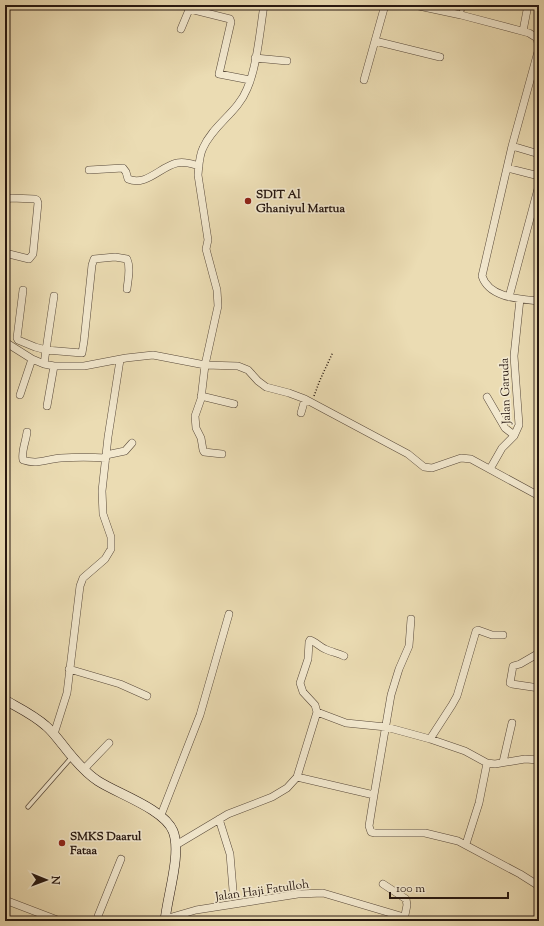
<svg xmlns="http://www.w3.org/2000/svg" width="544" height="926" viewBox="0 0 544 926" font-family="'Sorts Mill Goudy',serif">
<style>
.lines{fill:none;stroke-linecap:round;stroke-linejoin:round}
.lane-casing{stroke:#574839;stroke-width:5}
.street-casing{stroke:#574839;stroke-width:8}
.secondary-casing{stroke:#261710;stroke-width:10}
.path{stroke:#261710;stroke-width:1.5;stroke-dasharray:1 2;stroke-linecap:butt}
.lane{stroke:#f2e8ce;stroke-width:3.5}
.street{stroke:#f2e8ce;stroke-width:7}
.secondary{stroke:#f2e8ce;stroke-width:9}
.poi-dot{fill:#8f2418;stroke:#f2e8ce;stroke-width:1.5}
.labels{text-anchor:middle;stroke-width:3.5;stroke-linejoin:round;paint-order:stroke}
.poi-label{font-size:12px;font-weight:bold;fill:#261710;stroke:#f2e8ce;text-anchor:start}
.street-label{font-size:12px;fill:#261710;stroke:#f2e8ce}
</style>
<rect width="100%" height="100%" fill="#ebdcb3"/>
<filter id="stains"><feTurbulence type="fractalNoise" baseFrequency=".005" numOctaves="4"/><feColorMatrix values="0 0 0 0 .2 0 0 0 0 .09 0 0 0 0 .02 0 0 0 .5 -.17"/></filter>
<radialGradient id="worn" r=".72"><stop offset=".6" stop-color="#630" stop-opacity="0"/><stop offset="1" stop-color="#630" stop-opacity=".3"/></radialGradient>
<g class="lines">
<g class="lane-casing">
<path id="lane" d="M 461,15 L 463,5
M 28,807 L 71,758"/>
</g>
<g class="street-casing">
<path id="street" d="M 414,5 L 461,15 L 529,33 L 537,38 L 539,48 L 512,146 L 482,276 C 489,298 520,299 539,301
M 190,9 L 230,19 L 231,22 L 219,74 L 250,80
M 181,29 L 191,5
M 523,31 L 528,5
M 375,41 L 440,57
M 255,58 L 287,61
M 364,80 L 385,5
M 512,146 L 539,154
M 507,168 L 539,176
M 89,170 L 123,168 L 126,172 L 128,179 C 146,187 161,166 177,163 C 185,161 192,164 199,166
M 5,200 L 11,198 L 35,199 L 37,200 L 38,203 L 33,254 L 29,259 L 5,253
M 23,290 L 17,338 L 18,340 L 35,347 L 46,350 L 44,364
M 54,296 L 46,350 L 82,353 L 84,341 L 92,265 L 94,259 L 115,257 L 127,259 C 131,268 128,279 127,289
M 509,297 L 539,185
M 5,342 L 32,359 L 44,364 L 54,366 L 84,366 L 126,358 L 153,355 L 205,365 L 238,366 L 248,370 L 258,381 L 266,387 L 289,393 L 305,399 L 408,454 L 424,467 L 432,468 L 461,458 L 471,459 L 539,496
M 20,395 L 32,359
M 201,396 L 234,404
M 487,397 L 505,428 L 514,435
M 47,406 L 54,366
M 301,413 L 305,399
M 27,432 C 26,441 21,452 23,460 C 38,465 46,459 61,458 C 76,457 91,457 106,458
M 222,454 L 204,452 L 203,450 L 201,438 L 196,428 L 195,416 L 201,399 L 205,365 L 218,306 L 217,290 L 206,249 L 208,240 L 198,175 C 199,166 199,156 203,148 C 213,125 238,112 247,89 C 257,67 260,30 264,5
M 106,455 L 125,451 L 132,443
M 490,469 L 502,448 L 514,436 L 519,425 L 514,356 L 520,299
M 5,561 L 6,561
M 539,653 L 520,664 L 513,666 L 510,683 L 512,684 L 539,688
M 69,669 L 120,684 L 147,696
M 317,712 L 346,723 L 386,727 L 430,739 L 465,751 L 487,763 L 495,764 L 525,759 L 539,760
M 54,734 L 67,693 L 80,586 L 83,578 L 105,559 L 111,549 L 111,537 L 103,514 L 102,491 L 108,437 L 120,360
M 430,739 L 452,705 L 457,696 L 476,631 L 478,630 L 492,635 L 503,635
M 503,762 L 512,723
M 84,769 L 109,743
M 297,777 L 374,795 L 391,695 L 399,669 L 409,646 L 411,619
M 374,795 L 369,826 L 371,832 L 375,833 L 425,833 L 458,841 L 520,874 L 539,886
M 161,815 L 200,715 L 229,614
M 219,819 L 230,854 L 233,890
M 466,844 L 479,803 L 487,763
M 176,845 L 228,814 L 272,797 L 287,788 L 297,777 L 317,712 L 315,705 L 303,692 L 300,683 L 308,659 L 309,642 L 310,640 C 316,642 320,647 325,649 C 331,652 338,653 344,656
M 383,884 L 406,899 L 407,905 L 404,920
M 5,900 L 60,921
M 165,919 L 196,910 L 298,894 L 323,893 L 404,917
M 101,921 L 99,920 L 98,916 L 121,859"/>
</g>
<g class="secondary-casing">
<path id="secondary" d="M 5,700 C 19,708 34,715 46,726 C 52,731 57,738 62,744 C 72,757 84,772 98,781 C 118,794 164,809 173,831 C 182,853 167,897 165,921"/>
</g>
<path class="path" d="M 314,396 L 320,380 L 333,352"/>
<use href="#lane" class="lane"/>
<use href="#street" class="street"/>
<use href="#secondary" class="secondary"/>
</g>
<g class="poi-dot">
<circle cx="248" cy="201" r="4"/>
<circle cx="62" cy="843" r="4"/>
</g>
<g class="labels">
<g class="poi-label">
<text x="256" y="198">SDIT Al<tspan x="256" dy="14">Ghaniyul Martua</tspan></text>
<text x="70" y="840">SMKS Daarul<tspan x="70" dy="14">Fataa</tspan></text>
</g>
<g class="street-label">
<text transform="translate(505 391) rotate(-92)" y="4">Jalan Garuda</text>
<text transform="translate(262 890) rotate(-8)" y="4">Jalan Haji Fatulloh</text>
</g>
</g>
<rect width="544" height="926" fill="none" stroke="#ebdcb3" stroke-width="20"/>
<rect x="6" y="6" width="532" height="914" fill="none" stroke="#261710" stroke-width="2"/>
<rect x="10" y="10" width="524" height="906" fill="none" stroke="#261710"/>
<g transform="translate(46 880) rotate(91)" stroke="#f2e8ce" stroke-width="3" paint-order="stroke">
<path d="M0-3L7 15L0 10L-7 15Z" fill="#261710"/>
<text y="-6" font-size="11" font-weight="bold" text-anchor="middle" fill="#261710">N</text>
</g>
<path d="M390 892v6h118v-6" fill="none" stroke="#261710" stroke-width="2"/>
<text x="396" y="892" font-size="12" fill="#261710" stroke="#f2e8ce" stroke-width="3" paint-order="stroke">100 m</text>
<rect width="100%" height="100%" filter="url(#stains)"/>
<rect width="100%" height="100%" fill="url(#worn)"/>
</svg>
